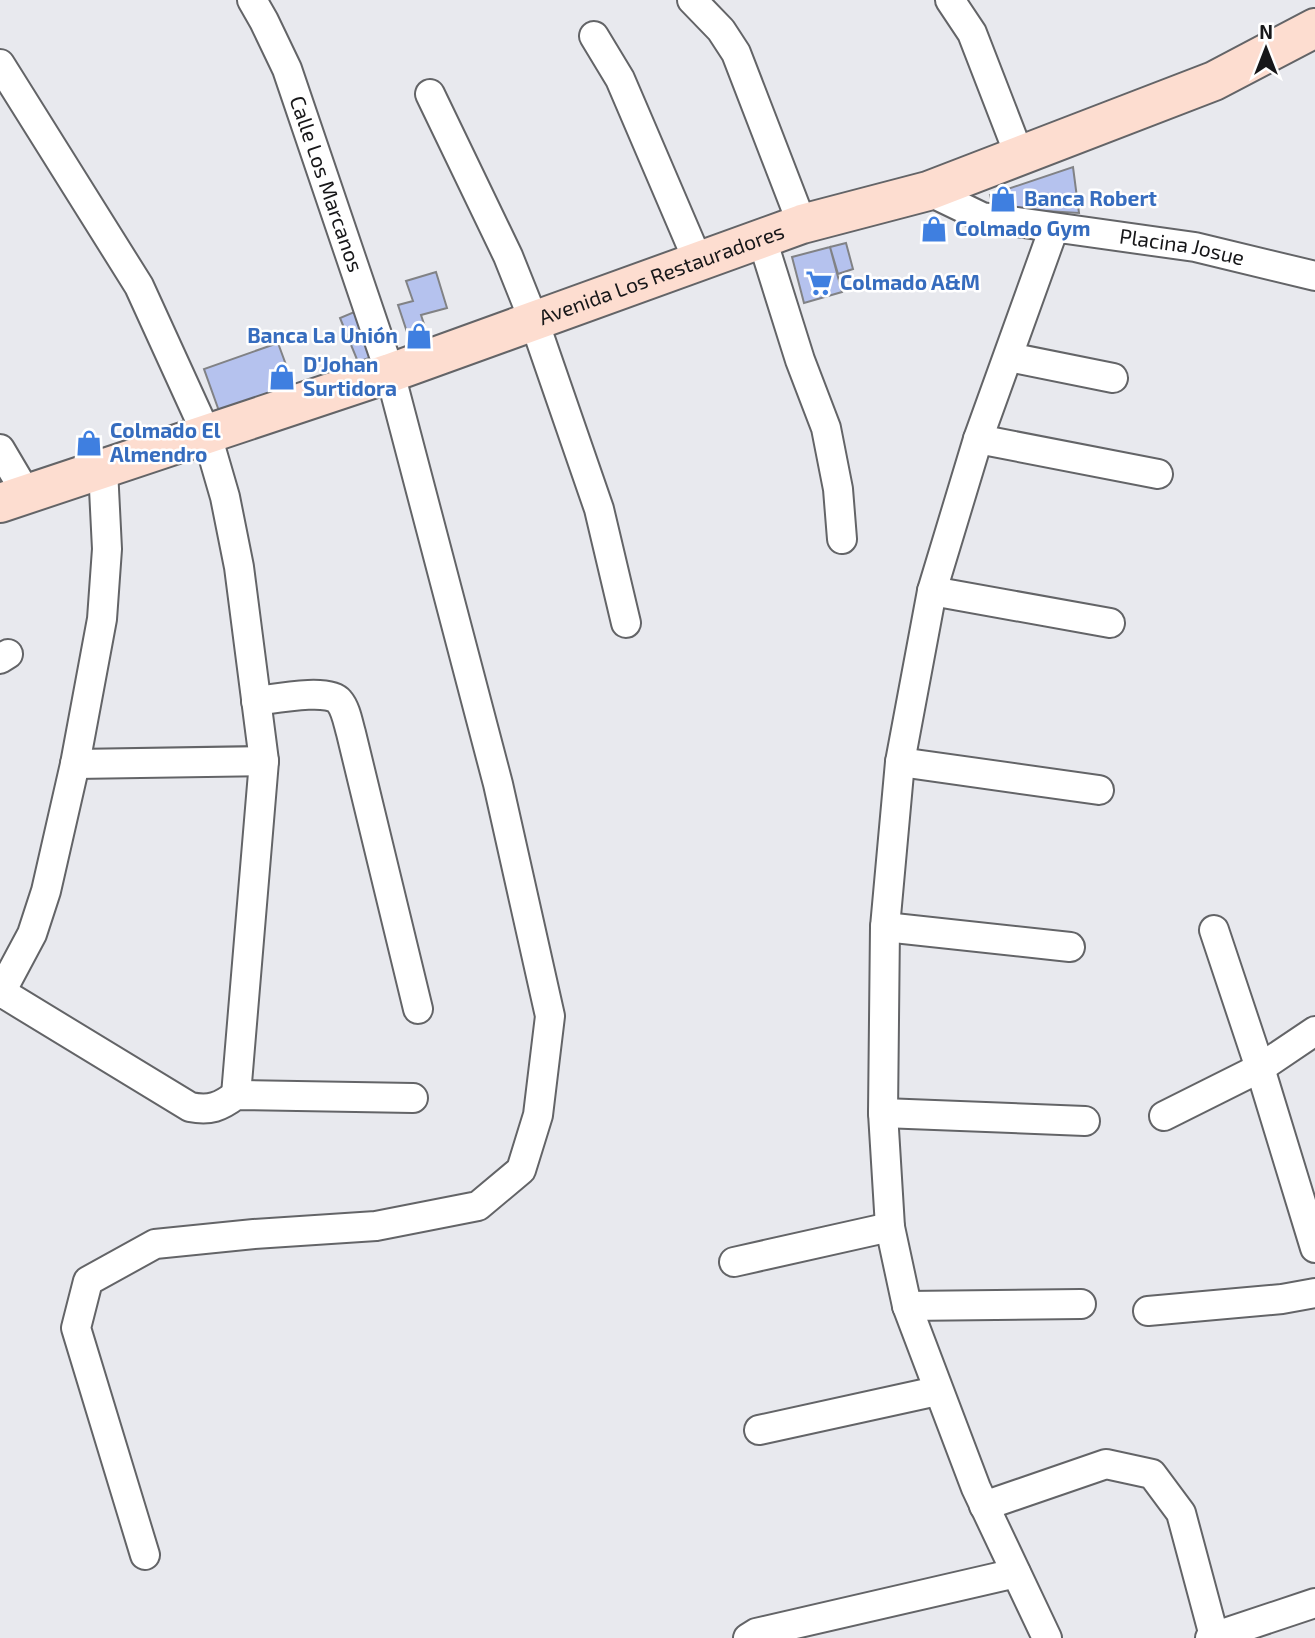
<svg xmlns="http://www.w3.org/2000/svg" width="1315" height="1638" viewBox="0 0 1315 1638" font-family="'Exo 2',sans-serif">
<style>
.building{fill:#b5c2ee;stroke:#818285;stroke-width:2}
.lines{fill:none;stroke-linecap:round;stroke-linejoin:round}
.street-casing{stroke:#636467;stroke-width:32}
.secondary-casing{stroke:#636467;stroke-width:42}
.street{stroke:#fff;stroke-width:28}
.secondary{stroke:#fdddd0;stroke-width:38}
.labels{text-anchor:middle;stroke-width:5;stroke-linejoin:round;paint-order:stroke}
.street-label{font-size:21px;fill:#171719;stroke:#fff}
.shop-label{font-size:21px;font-weight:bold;fill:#366cbe;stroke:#fff;text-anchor:start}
</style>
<rect width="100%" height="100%" fill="#e8e9ee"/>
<path class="building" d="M 1073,167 L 1079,213 L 993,208 L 990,195 Z
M 927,222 L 941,222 L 941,236 L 927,236 Z
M 846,243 L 853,269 L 838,274 L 830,247 Z
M 830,247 L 842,292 L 804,303 L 792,257 Z
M 436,272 L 447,308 L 421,315 L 430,342 L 412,347 L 398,305 L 413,301 L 406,281 Z
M 359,310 L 377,355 L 358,362 L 340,318 Z
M 278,343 L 293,384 L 219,411 L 204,369 Z
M 92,433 L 98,448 L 85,453 L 79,438 Z"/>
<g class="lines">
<g class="street-casing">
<g id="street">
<path d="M 692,0 L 721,30 L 736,53 L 802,224"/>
<path d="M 950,0 L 972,33 L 1020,157"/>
<path d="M 594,36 L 620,79 L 698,261"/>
<path d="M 0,64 L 139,286 L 207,435 L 225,497 L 239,567 L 264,761 L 236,1095"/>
<path d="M 430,94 L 508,256 L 534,321 L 599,509 L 626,623"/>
<path id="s1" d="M 928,191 L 982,217 L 1195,247 L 1315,276"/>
<path d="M 762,239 L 800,360 L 826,428 L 838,489 L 842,539"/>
<path d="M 1009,357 L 1113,378"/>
<path d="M 978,439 L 1158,474"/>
<path d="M 0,449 L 26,493"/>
<path d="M 932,591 L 1110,623"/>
<path d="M 0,659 L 8,654"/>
<path d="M 256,701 C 273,699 329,688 339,701 C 346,709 348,723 351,733 L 418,1009"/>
<path d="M 900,762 L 1099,790"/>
<path d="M 75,764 L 264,761"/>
<path d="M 885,927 L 1070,947"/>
<path d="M 1214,930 L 1260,1068 L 1315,1248"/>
<path d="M 1,992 L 190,1107 C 210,1111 220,1107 236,1095 L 413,1098"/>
<path d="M 0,994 L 32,934 L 46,891 L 75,764 L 102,619 L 107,549 L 103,469"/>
<path d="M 883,1113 L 1085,1121"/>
<path d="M 1164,1116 L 1260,1068 L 1315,1031"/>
<path d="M 734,1262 L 890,1227"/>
<path d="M 907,1306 L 1081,1304"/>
<path d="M 1148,1311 L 1282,1299 L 1315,1293"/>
<path d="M 759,1430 L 937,1391"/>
<path d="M 984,1506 L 1106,1464 L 1152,1474 L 1181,1513 L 1214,1636"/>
<path d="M 145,1555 L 76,1328 L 88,1281 L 155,1244 L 254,1234 L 376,1226 L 478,1206 L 521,1170 L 538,1115 L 550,1016 L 498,784 L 390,373 L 287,69 L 264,21 L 252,0"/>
<path d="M 748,1638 L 756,1633 L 1016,1573"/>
<path d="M 1047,1638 L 976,1488 L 907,1306 L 890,1227 L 883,1113 L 885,927 L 900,762 L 932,591 L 978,439 L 1054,228"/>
<path d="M 1210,1638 L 1315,1603"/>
</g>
</g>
<g class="secondary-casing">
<g id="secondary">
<path id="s2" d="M 0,503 L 390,373 L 802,224 L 928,191 L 1214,81 L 1315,28"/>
</g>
</g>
<use href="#street" class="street"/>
<use href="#secondary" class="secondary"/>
</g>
<defs>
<g id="shop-bare" transform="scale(2.1)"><path d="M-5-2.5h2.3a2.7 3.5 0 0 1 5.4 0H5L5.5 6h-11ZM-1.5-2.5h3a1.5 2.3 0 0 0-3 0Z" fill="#3f7fe0" stroke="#fff" stroke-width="2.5" paint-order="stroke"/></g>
<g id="supermarket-bare" transform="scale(2.1)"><path d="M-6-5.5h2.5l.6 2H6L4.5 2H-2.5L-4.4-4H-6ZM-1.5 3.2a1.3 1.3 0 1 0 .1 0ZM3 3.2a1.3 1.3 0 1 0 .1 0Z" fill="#3f7fe0" stroke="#fff" stroke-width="2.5" paint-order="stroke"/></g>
</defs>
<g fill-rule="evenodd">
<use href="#shop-bare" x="1003" y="199"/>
<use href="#shop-bare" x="934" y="229"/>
<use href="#supermarket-bare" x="819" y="283"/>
<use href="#shop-bare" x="419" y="336"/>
<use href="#shop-bare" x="282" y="377"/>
<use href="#shop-bare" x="89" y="443"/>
</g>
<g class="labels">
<g class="street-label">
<text transform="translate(326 184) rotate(71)" y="7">Calle Los Marcanos</text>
<text dy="7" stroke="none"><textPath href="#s1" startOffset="262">Placina Josue</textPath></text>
<text dy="7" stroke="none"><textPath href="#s2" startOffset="700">Avenida Los Restauradores</textPath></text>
</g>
<g class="shop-label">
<text x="1024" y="206">Banca Robert</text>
<text x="955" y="236">Colmado Gym</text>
<text x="840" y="290">Colmado A&amp;M</text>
<text x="398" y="343" text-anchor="end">Banca La Unión</text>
<text x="303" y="372">D'Johan<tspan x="303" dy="24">Surtidora</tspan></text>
<text x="110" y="438">Colmado El<tspan x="110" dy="24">Almendro</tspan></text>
</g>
</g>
<g transform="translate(1266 49)" stroke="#ffffff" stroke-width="5" paint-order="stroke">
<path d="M0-5L12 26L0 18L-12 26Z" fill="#171719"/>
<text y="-10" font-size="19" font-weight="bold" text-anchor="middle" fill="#171719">N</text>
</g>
</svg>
